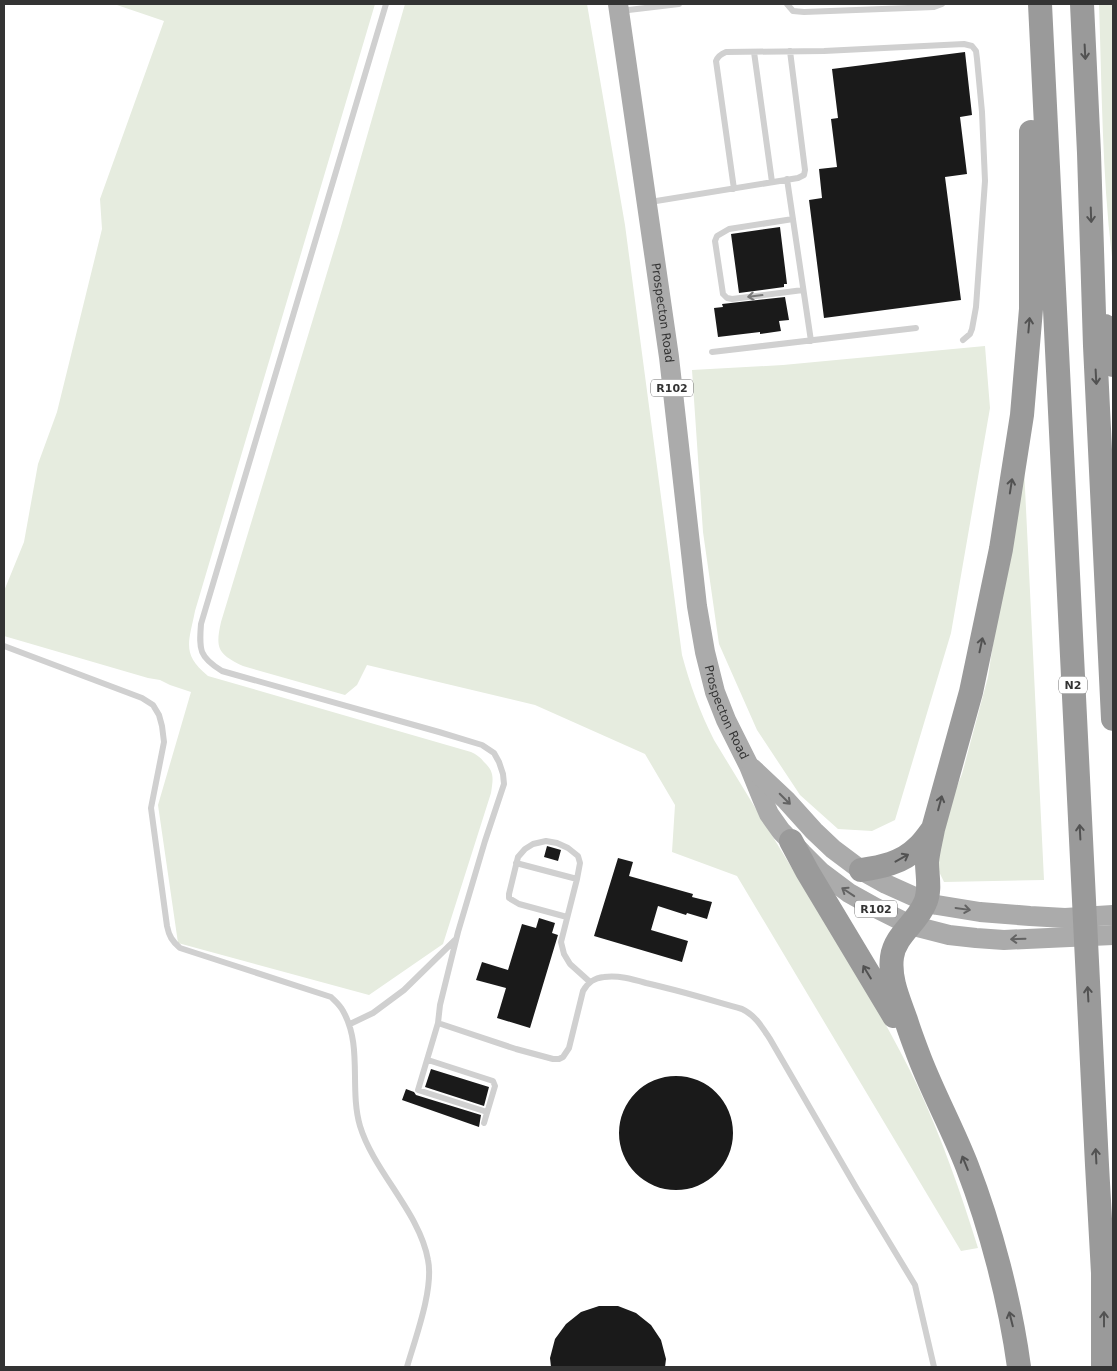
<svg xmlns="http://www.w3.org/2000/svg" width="1117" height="1371" viewBox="0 0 1117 1371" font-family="'DejaVu Sans',sans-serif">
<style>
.green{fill:#e6ecdf}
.building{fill:#1a1a1a}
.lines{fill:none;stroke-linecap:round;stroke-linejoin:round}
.service{stroke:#d0d0d0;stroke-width:6}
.primary{stroke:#ababab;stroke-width:20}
.motorway{stroke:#9a9a9a;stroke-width:24}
.oneway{stroke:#525252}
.oneway2{stroke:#7a7a7a}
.oneway3{stroke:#636363}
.labels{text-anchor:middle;stroke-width:5;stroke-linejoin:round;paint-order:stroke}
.shield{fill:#fff;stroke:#707070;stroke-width:1}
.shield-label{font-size:11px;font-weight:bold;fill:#333}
.street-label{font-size:12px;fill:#333;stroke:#fff}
</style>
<rect width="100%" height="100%" fill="#fff"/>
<path class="green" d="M 114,4 L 375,4 L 195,611 C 189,642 181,654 208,676 L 471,752 C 476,754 480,757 484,762 C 495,772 493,779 491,793 L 443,944 L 369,995 L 178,943 L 158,805 L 191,692 L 170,685 L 160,680 L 148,678 L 4,636 L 4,591 L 24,542 L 38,464 L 57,412 L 102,229 L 100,199 L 164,21 Z
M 405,4 L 587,4 L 625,225 L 682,655 C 690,685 700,712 714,740 L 874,1003 C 889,1031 905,1059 918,1087 C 942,1139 961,1193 978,1248 L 961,1251 L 737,876 L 672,852 L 675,805 L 645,754 L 535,705 L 367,665 L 357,685 L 345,695 L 243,666 C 218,654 215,649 221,622 L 340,230 Z
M 1099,4 L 1113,4 L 1113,265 C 1102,179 1102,91 1099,4 Z
M 985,346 L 990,408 L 951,633 L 895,820 L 872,831 L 838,829 L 800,795 L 757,730 L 719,644 L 703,532 L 692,370 L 783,365 Z
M 1023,447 L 1044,880 L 944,882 L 930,853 L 962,774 L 988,677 Z"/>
<path class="building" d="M 965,52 L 972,115 L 960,117 L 967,174 L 945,177 L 961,300 L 824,318 L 809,200 L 822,198 L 819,169 L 837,167 L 831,119 L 838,118 L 832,69 Z
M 780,227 L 787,284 L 784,284 L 784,287 L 739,293 L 731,234 Z
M 785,297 L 789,320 L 779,321 L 781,331 L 760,334 L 760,332 L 718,337 L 714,308 L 723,307 L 722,304 Z
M 547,846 L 561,850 L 558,861 L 544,857 Z
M 618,858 L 633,862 L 629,876 L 693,894 L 692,897 L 712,902 L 707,919 L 687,913 L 686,915 L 658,906 L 651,930 L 688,941 L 682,962 L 594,936 Z
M 539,918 L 555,923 L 552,933 L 558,935 L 530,1028 L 497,1018 L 506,988 L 476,980 L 482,962 L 508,970 L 522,924 L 536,928 Z
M 431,1069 L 489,1087 L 484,1106 L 425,1087 Z
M619 1133a57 57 0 1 1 114 0a57 57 0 1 1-114 0Z
M 406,1089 L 414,1092 L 416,1095 L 481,1115 L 479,1127 L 402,1100 Z
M 599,1306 L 618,1306 L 636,1313 L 651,1325 L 661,1340 L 666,1359 L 665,1367 L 551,1367 L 550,1358 L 555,1339 L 566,1324 L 581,1312 Z"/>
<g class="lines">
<path class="service" d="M 386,4 L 201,624 C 199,650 199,657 222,671 L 439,732 L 482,745 L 494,753 L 499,762 L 503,774 L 504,784 L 485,841 L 458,932 L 440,1005 L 438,1023 L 418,1090 L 487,1112
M 787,4 L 793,11 L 804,12 L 934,7 L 942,4
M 620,11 L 679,4
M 754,52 L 772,182
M 787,179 L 811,341
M 734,189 L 716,61 C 718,56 721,54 726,52 L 824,51 L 964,44 L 972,46 L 976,51 L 977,59 L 982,112 L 985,181 L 976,307 L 972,329 L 970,334 L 963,340
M 650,202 L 798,178 L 804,175 L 805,170 L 790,51
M 793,219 L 729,229 L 717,236 L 715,241 L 723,294 L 727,298 L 732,299 L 803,290
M 712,352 L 916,328
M 4,646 L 142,698 L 153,705 L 159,715 L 162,726 L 164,742 L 151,808 L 167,926 C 169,936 172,941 180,948 L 331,997 C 335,1001 340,1005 343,1011 C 363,1046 349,1088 360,1126 C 374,1172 420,1213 428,1260 C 434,1289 415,1339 407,1367
M 516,863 L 577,879
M 567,917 L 519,904 L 509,898 L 509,894 L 518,857 L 525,849 L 533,844 L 546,841 L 557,843 L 568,848 L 578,856 L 580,863 L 577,879 L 561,942 L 564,954 L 570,964 L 590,982
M 438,1023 L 516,1049 L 553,1059 L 559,1059 L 563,1057 L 569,1048 L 583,991 C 588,982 594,978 604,977 C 618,975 632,979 646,983 C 678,990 710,1000 742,1009 C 755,1015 762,1027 770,1039 L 857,1189 L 915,1285 L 934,1367
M 350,1024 L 373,1013 L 404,990 L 455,940
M 428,1060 L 493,1081 L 495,1086 L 484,1123"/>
<g class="primary">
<path id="s1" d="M 618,4 L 669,357 L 697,606 L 705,652 L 715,692 L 726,720 L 749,766 L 762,798 L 769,814 L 781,831 L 802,853 L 821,872 L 849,893 L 876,908 L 910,925 L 949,935 L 976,938 L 1004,940 L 1113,935"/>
<path d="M 752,768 L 786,800 L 814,831 L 833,849 L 861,870 L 886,884 L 926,902 L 937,905 L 980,912 L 1030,916 L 1065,918 L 1113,915"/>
</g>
<path class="motorway" d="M 1040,4 L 1097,1165 L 1103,1273 L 1103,1367
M 1082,4 L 1089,153 L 1095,346 L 1113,719
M 1105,326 L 1113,365
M 791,841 L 807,871 L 894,1016
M 861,870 C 881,867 902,863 917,848 C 923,843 928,835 933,829
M 1019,1367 C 1010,1301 991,1228 967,1166 C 953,1130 934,1095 920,1059 C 915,1046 910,1033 906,1020 C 899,1000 889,979 892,957 C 895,935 917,923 925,903 C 931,890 927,876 927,862 C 928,851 931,840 933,829 L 971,692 L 1001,549 L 1022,415 L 1031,309 L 1031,132"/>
</g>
<defs><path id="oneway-shaft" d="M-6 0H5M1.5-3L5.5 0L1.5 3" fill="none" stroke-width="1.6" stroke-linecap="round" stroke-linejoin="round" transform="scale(1.25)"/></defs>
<g class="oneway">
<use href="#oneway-shaft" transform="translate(1085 52) rotate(87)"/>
<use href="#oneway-shaft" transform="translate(1091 215) rotate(88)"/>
<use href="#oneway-shaft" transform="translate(1029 325) rotate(-85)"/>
<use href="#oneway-shaft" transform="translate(1096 377) rotate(87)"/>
<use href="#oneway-shaft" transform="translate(1011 486) rotate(-81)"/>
<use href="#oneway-shaft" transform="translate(981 645) rotate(-78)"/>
<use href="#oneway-shaft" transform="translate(940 803) rotate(-75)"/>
<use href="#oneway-shaft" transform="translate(1080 832) rotate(-93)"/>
<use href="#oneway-shaft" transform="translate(902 858) rotate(-29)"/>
<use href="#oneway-shaft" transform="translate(867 972) rotate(-121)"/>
<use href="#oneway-shaft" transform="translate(1088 994) rotate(-93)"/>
<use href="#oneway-shaft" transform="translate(1096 1156) rotate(-93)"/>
<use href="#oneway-shaft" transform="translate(965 1163) rotate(-112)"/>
<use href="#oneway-shaft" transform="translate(1011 1319) rotate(-104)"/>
<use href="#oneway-shaft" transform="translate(1104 1319) rotate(-90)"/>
</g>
<use class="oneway2" href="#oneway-shaft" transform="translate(755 296) rotate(173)"/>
<g class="oneway3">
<use href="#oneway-shaft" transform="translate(785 799) rotate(45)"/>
<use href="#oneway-shaft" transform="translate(848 892) rotate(-146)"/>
<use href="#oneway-shaft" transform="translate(963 909) rotate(8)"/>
<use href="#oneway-shaft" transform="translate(1018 939) rotate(178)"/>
</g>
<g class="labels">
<g class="shield">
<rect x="651" y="379.5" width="42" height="17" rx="4"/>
<rect x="1059" y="676.5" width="28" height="17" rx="4"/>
<rect x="855" y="900.5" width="42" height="17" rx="4"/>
</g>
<g class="shield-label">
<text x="672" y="392">R102</text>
<text x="1073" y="689">N2</text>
<text x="876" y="913">R102</text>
</g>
<g class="street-label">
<text dy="4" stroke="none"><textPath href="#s1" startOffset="312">Prospecton Road</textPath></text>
<text dy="4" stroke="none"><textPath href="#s1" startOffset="718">Prospecton Road</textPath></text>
</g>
</g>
<rect width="1117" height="1371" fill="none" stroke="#333333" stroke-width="10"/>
</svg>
